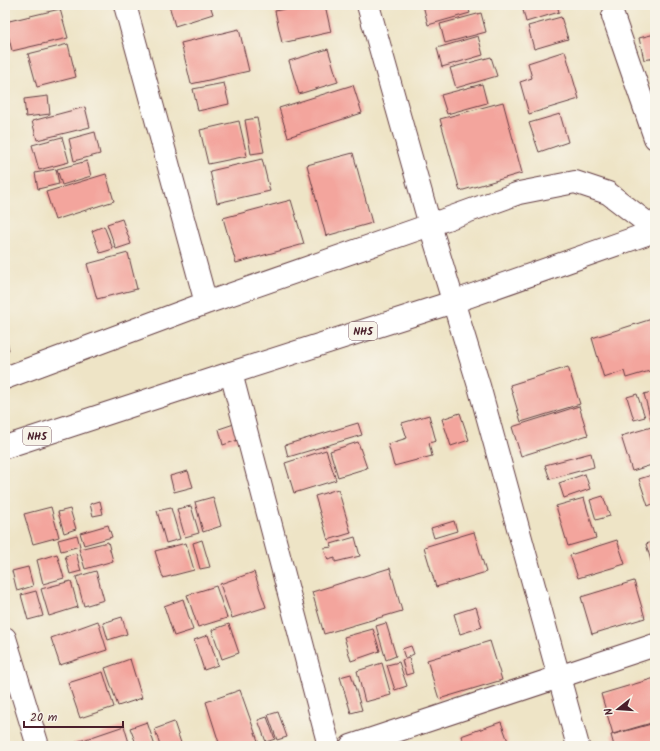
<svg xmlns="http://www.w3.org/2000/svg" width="660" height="751" viewBox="0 0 660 751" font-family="Kalam,sans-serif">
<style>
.building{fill:#f3a59d}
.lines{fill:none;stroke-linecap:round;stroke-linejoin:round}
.minor-casing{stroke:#633d42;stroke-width:24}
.highway-casing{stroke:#633d42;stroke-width:24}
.minor{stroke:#fff;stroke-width:22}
.highway{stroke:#fff;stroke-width:22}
.labels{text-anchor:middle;stroke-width:4;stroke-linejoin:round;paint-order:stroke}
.shield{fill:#f7f3e8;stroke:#7e5f64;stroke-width:1}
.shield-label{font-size:11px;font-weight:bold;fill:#4a1f2b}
</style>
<rect width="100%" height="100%" fill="#f7f3e8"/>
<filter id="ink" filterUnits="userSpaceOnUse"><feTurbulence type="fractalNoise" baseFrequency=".025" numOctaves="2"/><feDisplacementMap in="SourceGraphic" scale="8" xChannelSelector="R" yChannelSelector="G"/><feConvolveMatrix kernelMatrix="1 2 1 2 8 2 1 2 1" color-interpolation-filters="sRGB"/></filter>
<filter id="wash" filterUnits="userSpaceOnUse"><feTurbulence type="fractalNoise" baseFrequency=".012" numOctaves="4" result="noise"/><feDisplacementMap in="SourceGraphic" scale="16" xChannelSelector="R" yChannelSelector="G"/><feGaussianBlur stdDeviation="0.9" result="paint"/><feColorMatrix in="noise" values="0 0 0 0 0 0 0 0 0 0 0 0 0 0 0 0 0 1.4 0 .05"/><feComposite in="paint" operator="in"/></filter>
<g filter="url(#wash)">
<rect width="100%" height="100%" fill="#eee4c6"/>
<g id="blocks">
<path class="building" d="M 169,5 L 210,5 L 213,14 L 175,26 Z
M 303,5 L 325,5 L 331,32 L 282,43 L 275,11 Z
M 423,5 L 467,5 L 470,13 L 428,25 Z
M 525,5 L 557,5 L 559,12 L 526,22 L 522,6 Z
M 60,9 L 68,38 L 12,51 L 5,22 Z
M 481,13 L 486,32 L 445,43 L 440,24 Z
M 561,17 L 568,39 L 534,49 L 528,26 Z
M 239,29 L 249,71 L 191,84 L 181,43 Z
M 655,34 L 655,58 L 644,60 L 639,38 Z
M 478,36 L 483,55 L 442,67 L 437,48 Z
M 68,44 L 76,77 L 37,87 L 28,54 Z
M 328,49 L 338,82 L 299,94 L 289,61 Z
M 565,51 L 579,99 L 529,114 L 520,82 L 532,78 L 528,63 Z
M 491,57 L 497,76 L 456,88 L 450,68 Z
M 224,83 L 229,104 L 198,111 L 193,89 Z
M 482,84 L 487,103 L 447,114 L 441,95 Z
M 353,85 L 362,113 L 288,137 L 279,108 Z
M 48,96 L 50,114 L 26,117 L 24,99 Z
M 503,102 L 522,173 L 460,191 L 440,119 Z
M 85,107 L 90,127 L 37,140 L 32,121 Z
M 560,114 L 568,142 L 539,152 L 529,123 Z
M 257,118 L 264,152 L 251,154 L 245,120 Z
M 239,121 L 247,156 L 208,164 L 200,130 Z
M 95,132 L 100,154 L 74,161 L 69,139 Z
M 62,137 L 69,162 L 39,170 L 32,145 Z
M 353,153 L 372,223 L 326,236 L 307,165 Z
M 262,159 L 270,191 L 217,203 L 210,171 Z
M 87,161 L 91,176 L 62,185 L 57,169 Z
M 56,169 L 59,184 L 38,189 L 35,173 Z
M 106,174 L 114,201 L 55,220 L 46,192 Z
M 291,200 L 304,244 L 236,263 L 223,218 Z
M 122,219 L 131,244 L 116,249 L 107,224 Z
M 104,226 L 113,249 L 100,253 L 92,231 Z
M 128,253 L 137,289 L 97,299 L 87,264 Z
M 655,318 L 655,362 L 651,363 L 653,370 L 626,378 L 624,371 L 604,378 L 592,338 Z
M 5,333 L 9,350 L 5,351 Z
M 568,367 L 580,404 L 521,422 L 510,385 Z
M 655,391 L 655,419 L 651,420 L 644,394 Z
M 637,394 L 645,417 L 634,420 L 627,397 Z
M 579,406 L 588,435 L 521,456 L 512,427 Z
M 460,413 L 469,440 L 451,446 L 442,419 Z
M 429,415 L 436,441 L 429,443 L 432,456 L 394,466 L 388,444 L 407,438 L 402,423 Z
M 237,423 L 241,439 L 223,445 L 219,429 Z
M 358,423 L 362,435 L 288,457 L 285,445 Z
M 655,426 L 655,464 L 632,471 L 621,436 Z
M 358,442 L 367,468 L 338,477 L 330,451 Z
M 326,450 L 336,480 L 294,493 L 285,463 Z
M 591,453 L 594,467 L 550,479 L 545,465 Z
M 188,471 L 193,487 L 174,492 L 170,476 Z
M 585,474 L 590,489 L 564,498 L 559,483 Z
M 655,474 L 655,503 L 648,506 L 639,479 Z
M 338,489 L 351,533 L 328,540 L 315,496 Z
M 603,496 L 610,516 L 596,520 L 590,500 Z
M 213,497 L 221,526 L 203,532 L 195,502 Z
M 584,498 L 596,538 L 568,546 L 556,506 Z
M 100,501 L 103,514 L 93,516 L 90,504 Z
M 191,506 L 199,533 L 185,537 L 177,509 Z
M 51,507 L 59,537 L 33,544 L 24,514 Z
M 171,508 L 180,539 L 166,543 L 157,511 Z
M 70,509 L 76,529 L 64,533 L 58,512 Z
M 454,521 L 457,531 L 434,538 L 431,528 Z
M 108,525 L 112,537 L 84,545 L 80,533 Z
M 474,532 L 486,572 L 436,587 L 424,547 Z
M 77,535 L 80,546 L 61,551 L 58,540 Z
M 355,537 L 360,556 L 335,562 L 335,558 L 328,560 L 324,548 L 332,547 L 331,544 Z
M 202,540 L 210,567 L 200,569 L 193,543 Z
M 617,540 L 625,564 L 578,578 L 570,555 Z
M 655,541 L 655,574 L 646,544 Z
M 108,542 L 113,561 L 85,569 L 79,549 Z
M 186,543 L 194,570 L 163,578 L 155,551 Z
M 76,553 L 81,571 L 70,574 L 65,556 Z
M 57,554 L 64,578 L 43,584 L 37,560 Z
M 28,567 L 33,586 L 17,591 L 12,571 Z
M 390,568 L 402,611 L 324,634 L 312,592 Z
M 96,571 L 104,600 L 84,606 L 76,577 Z
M 254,572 L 266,607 L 232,618 L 220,584 Z
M 71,581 L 78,607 L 49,616 L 41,589 Z
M 634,581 L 645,618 L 592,634 L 581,597 Z
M 216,586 L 227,618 L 198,627 L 187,595 Z
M 36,591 L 43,616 L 28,620 L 21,595 Z
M 183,599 L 193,630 L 174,636 L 164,606 Z
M 476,607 L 482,627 L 460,634 L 454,614 Z
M 122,617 L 127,634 L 108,640 L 103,623 Z
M 98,621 L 107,650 L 60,665 L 51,638 Z
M 386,623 L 396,656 L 386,660 L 376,626 Z
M 229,624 L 239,653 L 222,659 L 212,630 Z
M 373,629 L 380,651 L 351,661 L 344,637 Z
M 208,635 L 218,665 L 204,670 L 194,640 Z
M 490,641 L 502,680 L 439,699 L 427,660 Z
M 411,646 L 414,654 L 405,658 L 402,649 Z
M 409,658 L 413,673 L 406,675 L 402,660 Z
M 130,659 L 142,698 L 118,706 L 105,668 Z
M 399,662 L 407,686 L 395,690 L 387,665 Z
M 382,663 L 391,695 L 365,702 L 357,671 Z
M 103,672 L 114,707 L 80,718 L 68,683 Z
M 351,674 L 362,710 L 351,713 L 340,677 Z
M 655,678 L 655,722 L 613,734 L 601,694 Z
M 240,690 L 258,741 L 244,746 L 220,746 L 206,702 Z
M 278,712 L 287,737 L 277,740 L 268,715 Z
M 267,717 L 275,739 L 266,742 L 258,720 Z
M 147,722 L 155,746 L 137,746 L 130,728 Z
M 174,722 L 182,746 L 160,746 L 155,729 Z
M 501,722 L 509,744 L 505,746 L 465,746 L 461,736 Z
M 655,723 L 655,746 L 614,746 L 611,735 Z
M 124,726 L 130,746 L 75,746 L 74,743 Z"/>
</g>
</g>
<g filter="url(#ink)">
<use href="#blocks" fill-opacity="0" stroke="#633d42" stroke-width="1"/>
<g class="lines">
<g class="minor-casing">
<path id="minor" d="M 125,5 L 206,303
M 368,5 L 430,225 L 479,386 L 578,746
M 613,16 L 655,138
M 231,373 L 329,746
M 5,378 L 206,303 L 430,225 L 519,193 L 575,182 L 608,193 L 655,229
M 5,638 L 38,746
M 351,746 L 655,645"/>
</g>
<g class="highway-casing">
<path id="highway" d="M 5,447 L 231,373 L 453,302 L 655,231"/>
</g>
<use href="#minor" class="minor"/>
<use href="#highway" class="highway"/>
</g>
</g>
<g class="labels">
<g class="shield">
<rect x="349" y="322" width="28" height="18" rx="3"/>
<rect x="23" y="427" width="28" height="18" rx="3"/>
</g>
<g class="shield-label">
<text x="363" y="335">NH5</text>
<text x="37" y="440">NH5</text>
</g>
</g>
<rect width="660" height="751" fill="none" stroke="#f7f3e8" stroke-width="20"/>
<g transform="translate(618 709) rotate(253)" stroke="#f7f3e8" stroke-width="3" paint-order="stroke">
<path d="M0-3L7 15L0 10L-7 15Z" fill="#4a1f2b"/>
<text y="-6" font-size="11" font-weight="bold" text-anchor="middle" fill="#4a1f2b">N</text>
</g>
<path d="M24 721v6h99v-6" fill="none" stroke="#4a1f2b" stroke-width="2"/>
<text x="30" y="721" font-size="12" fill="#4a1f2b" stroke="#f7f3e8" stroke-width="3" paint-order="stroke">20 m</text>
</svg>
